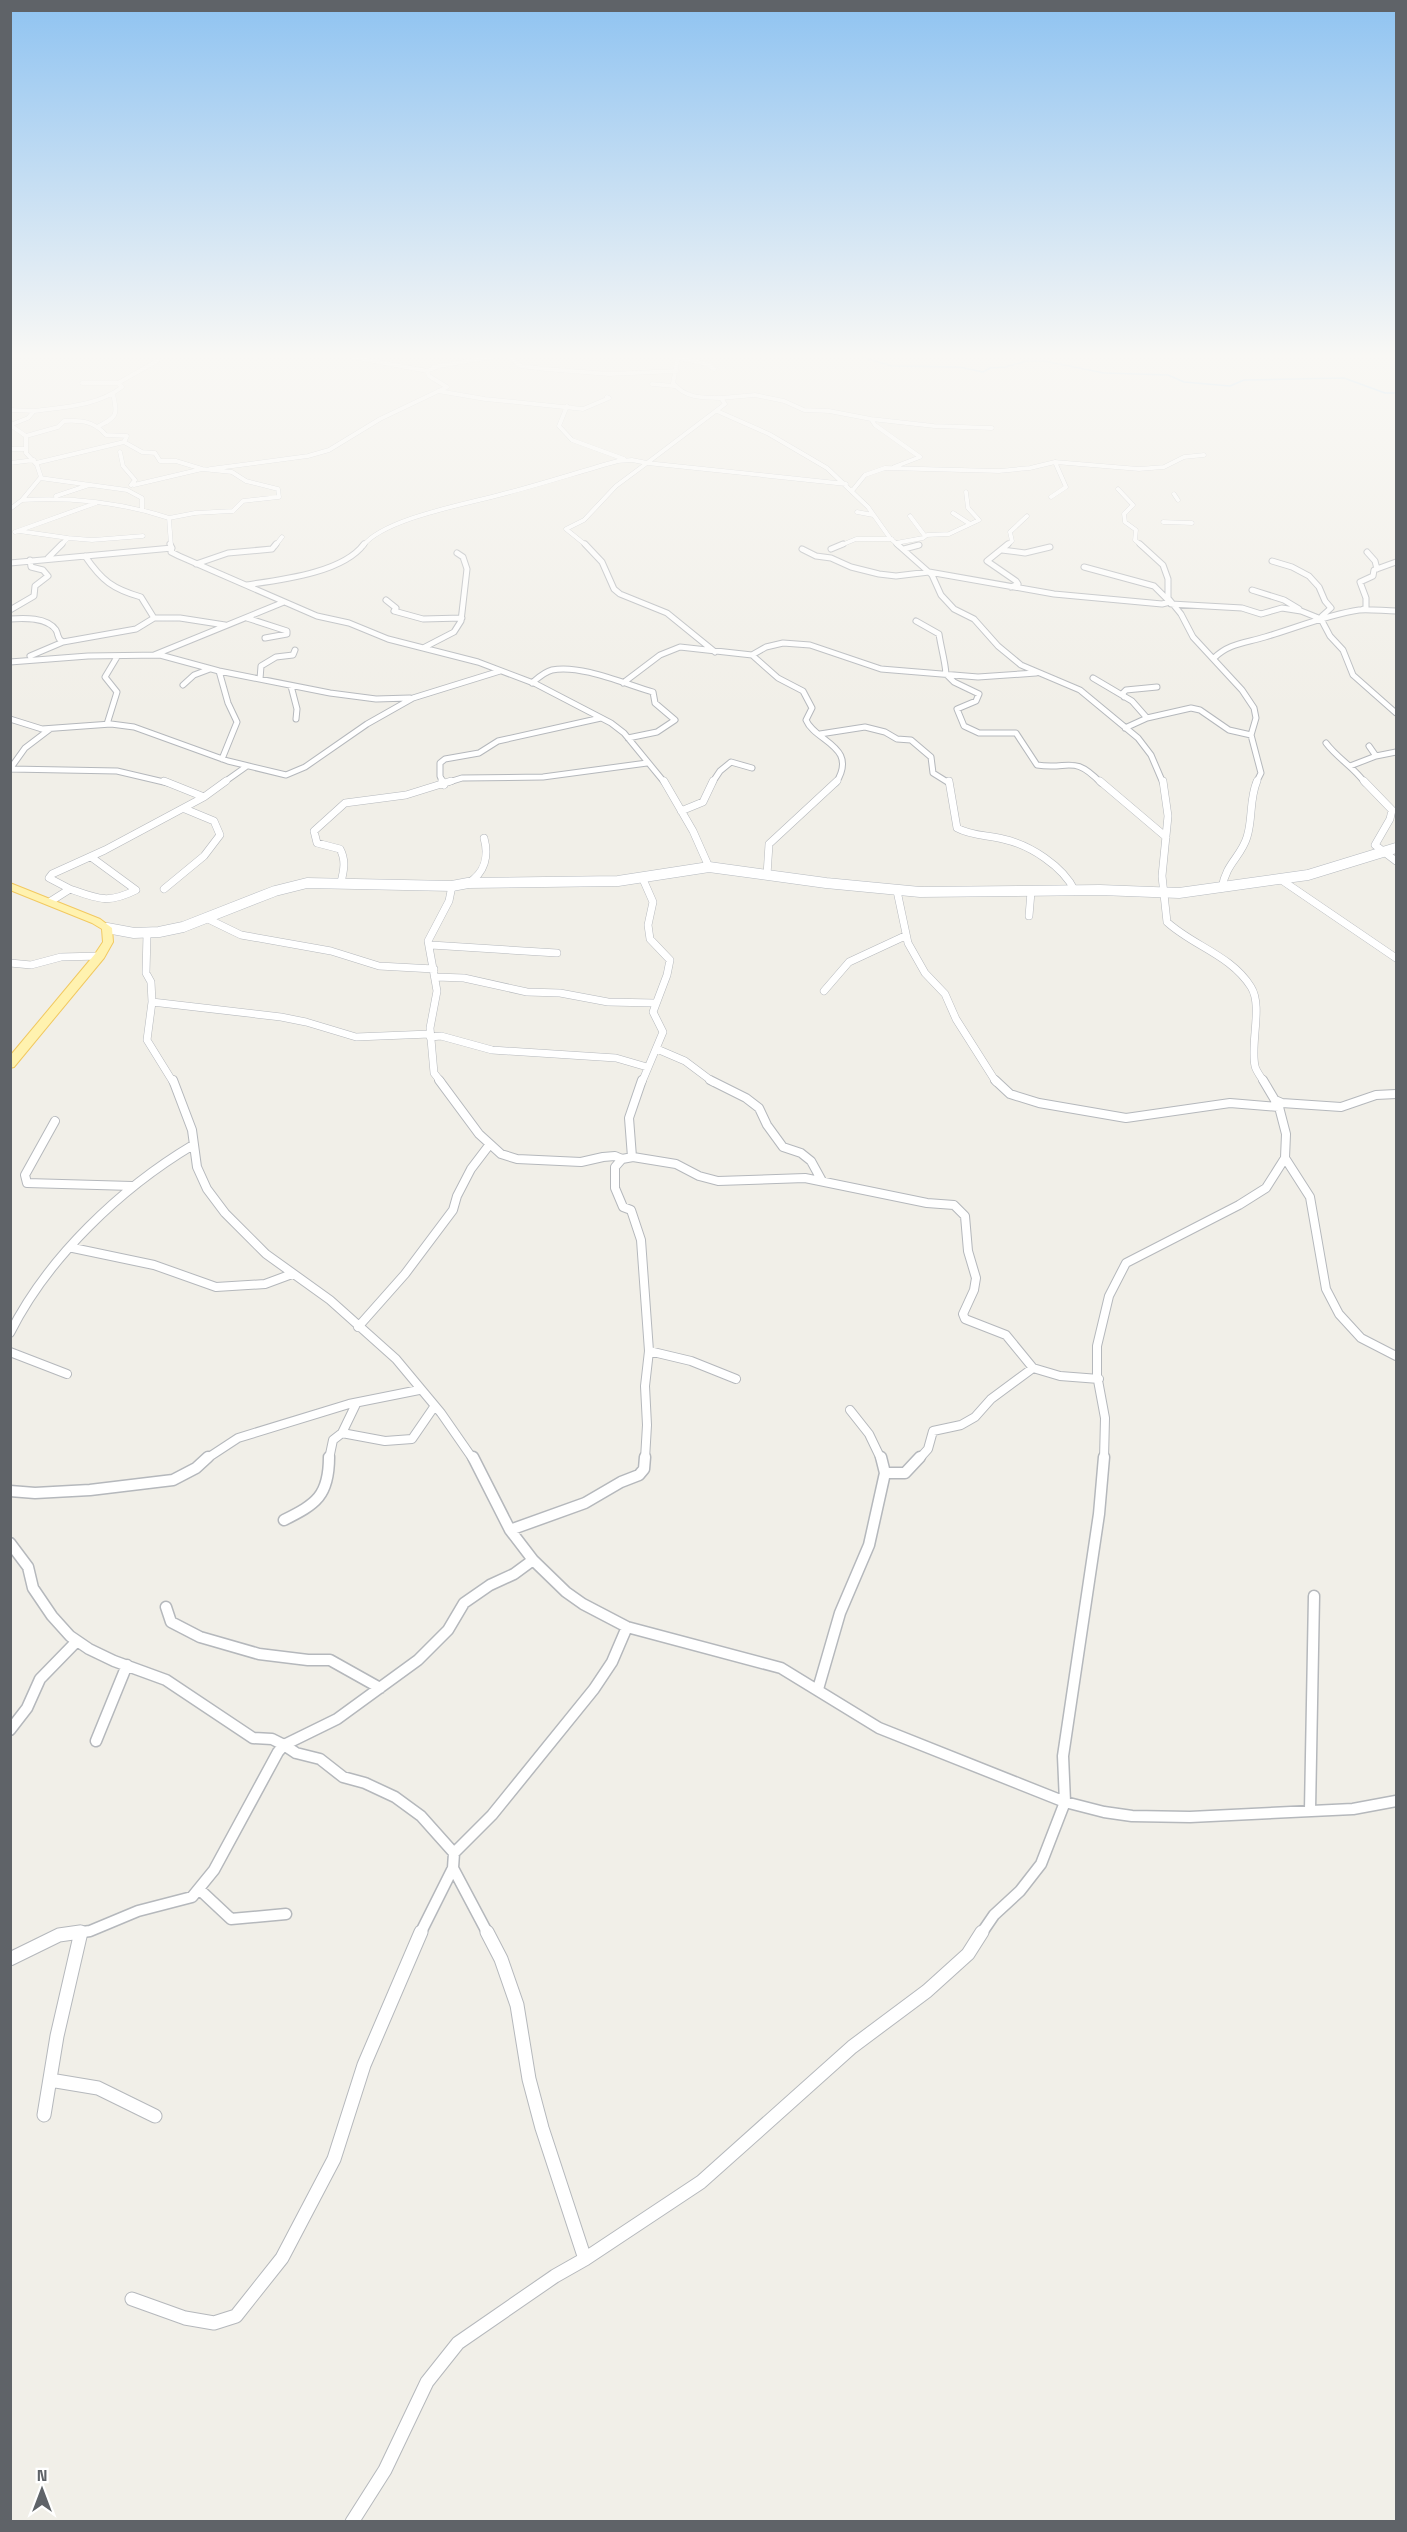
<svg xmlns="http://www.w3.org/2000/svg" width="1407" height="2532" viewBox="0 0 1407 2532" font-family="'Space Grotesk',sans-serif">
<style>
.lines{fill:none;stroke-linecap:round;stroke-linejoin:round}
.stream{stroke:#aadaff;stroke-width:1.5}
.street-far5-casing{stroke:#b5b8bc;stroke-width:4.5}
.street-far4-casing{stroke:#b5b8bc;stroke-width:7}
.street-far3-casing{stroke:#b5b8bc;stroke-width:8}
.street-far2-casing{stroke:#b5b8bc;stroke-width:10}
.street-far1-casing{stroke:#b5b8bc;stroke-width:13}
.street-casing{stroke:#b5b8bc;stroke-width:15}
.secondary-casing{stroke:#b6babf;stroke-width:11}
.primary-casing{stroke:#f2c960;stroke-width:2}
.street-far5{stroke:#fff;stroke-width:4}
.street-far4{stroke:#fff;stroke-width:5}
.street-far3{stroke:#fff;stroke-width:7}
.street-far2{stroke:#fff;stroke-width:8}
.street-far1{stroke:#fff;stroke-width:10}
.street{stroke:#fff;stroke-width:13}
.secondary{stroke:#fff;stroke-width:10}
.primary{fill:#fff2af;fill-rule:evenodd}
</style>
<rect width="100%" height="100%" fill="#f1efe8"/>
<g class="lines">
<path class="stream" d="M 862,357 L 892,366 L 959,367 L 983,372 L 990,368 L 1005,367 L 1027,361 L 1044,361 L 1104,373 L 1168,375 L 1184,382 L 1230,386 L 1244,380 L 1344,378 L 1385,393 L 1396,393"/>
<g class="street-far5-casing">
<path id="street-far5" d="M 352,357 L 427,371 L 437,367
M 508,357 L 521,366 L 545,369 L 609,374 L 677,371
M 678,357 L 673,383 C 685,398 702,398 720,398
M 678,358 L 707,364 L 714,369
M 433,367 L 492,357
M 118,383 L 157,361
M 652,384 L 674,386
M 438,391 L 485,399 L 583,409 L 609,398 L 607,397
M 567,406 L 559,426 L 572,440 L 624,459
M 10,410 L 34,411
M 717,411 L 769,434 L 827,468 L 868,507 L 890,538 L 899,546
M 871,419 L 875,425 L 920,457 L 894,467
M 10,425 L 28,418 L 34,411 C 63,407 98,406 122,387 L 118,383 L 82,383
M 10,425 L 26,436 L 26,453 L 37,465 L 41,477 L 22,500 L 10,509
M 97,427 C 117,417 118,416 113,394
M 26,436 L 58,427 L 64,421 C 81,420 94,421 106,435 L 127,436 L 124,442 L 36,463
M 124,442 L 142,452 L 155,453 L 160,461 L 176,461 L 202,469 L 134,485
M 10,449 L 26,449
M 120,452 L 123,466 L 135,480 L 131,485
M 10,463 L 34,460
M 210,469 L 308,456 L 329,450 L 380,419 L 447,387 L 429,376 L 427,371
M 40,478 L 127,490 L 142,498 L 142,509
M 1118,489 L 1133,505 L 1124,514 L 1125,522 L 1136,530 L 1135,540 L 1142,546
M 852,491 L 865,475 L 885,468 L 999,471 L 1030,468 L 1055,462 L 1139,469 L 1164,467 L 1184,457 L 1204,455
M 1174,494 L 1178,500
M 56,496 L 89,485
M 1051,497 L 1066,487 L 1055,462
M 22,500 C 72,497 121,502 169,518 L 171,546
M 857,512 L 873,515
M 953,513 L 970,524
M 910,516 L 925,536
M 169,518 L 195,513 L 233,511 L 243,501 L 279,497 L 278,489 L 246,481 L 232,472 L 202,469
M 1163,522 L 1192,523
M 19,531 L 68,538 L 60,546
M 15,532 L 96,503
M 68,538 L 92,540 L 143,536
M 896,543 L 923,538 L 927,535 L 949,534 L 979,520 L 968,508 L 966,492
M 275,546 L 282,537
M 363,546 C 383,519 466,504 499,495 C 539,485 578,472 618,461 L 632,460 L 647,463 L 725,404 L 721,398 L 755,395 L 784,401 L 804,410 L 829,411 L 871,419 L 934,426 L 992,428
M 587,546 L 566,529 L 584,520 L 616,486 L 647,463 L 846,484
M 839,546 L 856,539 L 892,539
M 916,546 L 919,545
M 1006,546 L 1012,541 L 1010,532 L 1027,516"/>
</g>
<g class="street-far4-casing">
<path id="street-far4" d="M 170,544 L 172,548
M 585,544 L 602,562 L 614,589 L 620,594 L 667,613 L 715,652
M 897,544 L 932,575 L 941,595 L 954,609 L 974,619 L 998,646 L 1021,665 L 1080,690 L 1138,738 L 1151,755 L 1163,783
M 1008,544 L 987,561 L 1016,581 L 1018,584 L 1011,587
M 1140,544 L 1163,565 L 1168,579 L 1168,598 L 1181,614 L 1193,637 L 1242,690 L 1254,708 L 1256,718 L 1251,735 L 1261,773 L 1256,783
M 802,549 L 816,556 L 831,558 L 851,567 L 879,574 L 896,576 L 929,572 L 1054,594 L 1162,604 L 1170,602
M 831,549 L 843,544
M 904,549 L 919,545
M 1002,550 L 1025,553 L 1050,547
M 1367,552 L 1375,561 L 1377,569
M 48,558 L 62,544
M 1272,561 L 1292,567 L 1309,576 L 1319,587 L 1325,601 L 1331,608 L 1322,616
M 10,563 L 172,548 L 171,552 L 179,556 L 317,616 L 349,623 L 388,639 L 478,662 L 536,684 L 611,723 L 624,733 L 665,783
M 196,564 L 228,553 L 272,549 L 276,544
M 1084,567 L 1154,586 L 1169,601
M 246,585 C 280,580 343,573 364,544
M 1252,590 L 1284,600 L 1299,609
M 386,600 L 396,608 L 394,611 L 423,619 L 462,618
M 1171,604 L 1242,608 L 1261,614 L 1282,608 L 1301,611 L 1321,619 L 1330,636 L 1343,650 L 1353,675 L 1396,713
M 10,610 L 34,596 L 35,586 L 48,576 L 43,570 L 31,567 L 30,560
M 1361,610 L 1366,608 L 1366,598 L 1360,582 L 1373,576 L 1374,570 L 1396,562
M 154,618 L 180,618 L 225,625
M 247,618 L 287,631 L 287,634 L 265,638
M 10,619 C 24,618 47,617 56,630 C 59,636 57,639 63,642 L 30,656
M 916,621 L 939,634 C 941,648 945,660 946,674 L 954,682 L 979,694 L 976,701 L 957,709 L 964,726 L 979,733 L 1016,733 L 1037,765 C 1070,770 1073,754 1101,783
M 63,642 L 136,629 L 154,618 L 141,597 C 113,589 102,581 85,556
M 425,647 L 454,632 L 461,621 L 467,569 L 463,557 L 457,553
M 154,655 L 284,602
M 752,655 L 778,678 L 803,691 L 812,708 L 806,720 C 815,742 859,746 836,783
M 1214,658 C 1229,643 1246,643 1265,637 C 1296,628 1326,615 1359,610 C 1371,609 1384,611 1396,611
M 10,662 L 88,656 L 160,655 L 219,671 L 330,693 L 376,699 L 410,698
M 219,671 L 228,703 L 237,722 L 222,759
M 1093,678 L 1132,701 L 1147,718
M 260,679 L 261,666 L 276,657 L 293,655 L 295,650
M 532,683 C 538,678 544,672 552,670 C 580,664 625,684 653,692 L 655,703 L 675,720 L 657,732 L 628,738
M 623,683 L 660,655 L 680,647 L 752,655 L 766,647 L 783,643 L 810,645 L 881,669 L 978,677 L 1036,673
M 183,685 L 194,675 L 210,669
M 291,686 L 297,709 L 296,719
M 1124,697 L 1123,693 L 1126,690 L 1157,687
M 10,719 L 42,729 L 111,724 L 134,727 L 228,761 L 286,775 L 305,767 L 367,724 L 413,698 L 500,671
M 107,724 L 117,692 L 105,677 L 117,657
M 1125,728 L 1147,718 L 1191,708 L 1200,710 L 1229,730 L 1251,735
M 820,734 L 865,727 L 885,732 L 897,739 L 911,740 L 931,757 L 933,773 L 949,783
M 1326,743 C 1338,759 1354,767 1365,783
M 1376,756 L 1396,752
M 1350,766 L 1376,756 L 1369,746
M 10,769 L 25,748 L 50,729
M 11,769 L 117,771 L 168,783
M 223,783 L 247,766
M 443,783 L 440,776 L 440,763 L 445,759 L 479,753 L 498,741 L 601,718
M 446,783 L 462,778 L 543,777 L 647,763
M 712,783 L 720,771 L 731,762 L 752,768"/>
</g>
<g class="street-far3-casing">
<path id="street-far3" d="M 164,781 L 204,797 L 226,781
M 442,781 L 444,785
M 664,781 L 693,831 L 709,867
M 949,781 L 957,828 C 972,836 987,835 1003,839 C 1030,845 1063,866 1075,891
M 1100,781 L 1166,837
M 1163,781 L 1168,816 L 1162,876 L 1167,922 C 1193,946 1231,955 1251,987 C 1263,1006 1250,1043 1255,1066 C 1256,1071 1261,1077 1264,1082
M 1364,781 L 1392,810 L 1390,819 L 1375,845 L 1396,861
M 681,811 L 703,802 L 713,781
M 767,875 L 769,844 L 837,781
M 1280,879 L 1396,958
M 341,882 C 344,870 346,860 340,849 L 317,843 L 314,831 L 345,803 L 406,795 L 451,781
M 468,883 C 485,873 489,856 484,838
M 1222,888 C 1226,863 1241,857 1247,837 C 1253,818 1249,800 1257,781
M 70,889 C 98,899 108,904 136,890 L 91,857
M 164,889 L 204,856 L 220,835 L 214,821 L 185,809
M 897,891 L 908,943 L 925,973 L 945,994 L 956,1019 L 996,1082
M 51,901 L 70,889 L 49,878 L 52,874 L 105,850 L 204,797
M 1029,916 L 1031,892
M 208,919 L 241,935 L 331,951 L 379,966 L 434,969
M 147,934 L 146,973 L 151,982 L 152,1002 L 147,1040 L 173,1082
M 431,945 L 557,953
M 10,963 L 31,965 L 61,957 L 100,956
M 436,977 L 464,978 L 527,992 L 560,993 L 608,1002 L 654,1003
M 824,991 L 849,962 L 905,936
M 152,1002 L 281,1017 L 306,1022 L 356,1037 L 430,1034
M 430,1037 L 441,1036 L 492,1050 L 616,1058 L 647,1067
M 657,1049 L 685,1061 L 713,1082
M 441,1082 L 434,1073 L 430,1028 L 437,991 L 428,941 L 449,901 L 452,886
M 642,1082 L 663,1032 L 653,1012 L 667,975 L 670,960 L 650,939 L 648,925 L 653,902 L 642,877"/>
</g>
<g class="street-far2-casing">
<path id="street-far2" d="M 173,1080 L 192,1130 L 197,1167 L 207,1189 L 225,1213 L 266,1254 L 330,1300 L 396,1359 L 441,1413 L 473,1459
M 439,1080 L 479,1134 L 501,1154 L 517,1159 L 581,1162 L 603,1157 L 615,1156 L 622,1159 L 633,1157 L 676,1164 L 699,1176 L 718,1181 L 805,1178 L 927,1203 L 954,1205 L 965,1216 L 968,1251 L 976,1278 L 974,1290 L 963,1314 L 965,1319 L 1006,1335 L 1033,1368
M 710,1080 L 746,1098 L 759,1108 L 767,1125 L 783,1147 L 801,1153 L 811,1161 L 822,1181
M 995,1080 L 1010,1094 L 1039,1103 L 1126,1118 L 1230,1103 L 1279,1107
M 1263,1080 L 1279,1107 L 1286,1134 L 1285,1158 L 1310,1197 L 1326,1289 L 1339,1314 L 1361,1338 L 1396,1356
M 1275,1100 L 1282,1103 L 1341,1107 L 1376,1095 L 1396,1094
M 55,1121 L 25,1175 L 27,1183 L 132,1186
M 632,1157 L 629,1118 L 642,1080
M 622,1159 L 615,1167 L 615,1188 L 623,1207 L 631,1210 L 641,1240 L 649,1351 L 645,1386 L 647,1425 L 645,1459
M 73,1248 L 154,1265 L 216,1287 L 265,1284 L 292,1274
M 358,1327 L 405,1274 L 453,1210 L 457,1196 L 471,1169 L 490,1144
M 10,1333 C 48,1257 121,1188 193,1145
M 649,1351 L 691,1361 L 736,1379
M 10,1352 L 67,1374
M 850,1410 L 869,1434 L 881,1459
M 342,1433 L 385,1441 L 412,1439 L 434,1407
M 206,1459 L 238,1438 L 349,1404 L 419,1390
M 329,1459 L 333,1440 L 342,1433 L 356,1404
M 919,1459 L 928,1449 L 933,1431 L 961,1425 L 975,1417 L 991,1399 L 1033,1368 L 1060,1376 L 1099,1379
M 1104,1459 L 1105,1418 L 1097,1375 L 1097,1346 L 1109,1296 L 1126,1263 L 1239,1205 L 1266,1188 L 1285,1158"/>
</g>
<g class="street-far1-casing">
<path id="street-far1" d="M 473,1457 L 510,1530 L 533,1560 L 566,1592 L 583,1604 L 627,1627 L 781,1668 L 879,1728 L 1065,1802 L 1104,1812 L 1132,1816 L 1190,1817 L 1353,1809 L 1396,1801
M 885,1473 L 905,1473 L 920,1457
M 10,1491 L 35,1493 L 90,1490 L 173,1480 L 196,1468 L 208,1457
M 284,1520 C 316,1504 329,1496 329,1457
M 510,1530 L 585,1503 L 621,1482 L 639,1475 L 644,1469 L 645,1457
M 10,1543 L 28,1567 L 33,1588 L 52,1616 L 70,1636 L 89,1649 L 114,1661 L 166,1680 L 253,1738 L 272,1739 L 284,1745 L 337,1719 L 418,1660 L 448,1630 L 464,1603 L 490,1585 L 514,1574 L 533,1560
M 166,1607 L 171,1622 L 200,1637 L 259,1654 L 308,1660 L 330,1660 L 380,1688
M 818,1689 L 840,1613 L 869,1545 L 885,1473 L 881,1457
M 10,1730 L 27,1708 L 40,1679 L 77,1641
M 96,1741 L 127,1665
M 1310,1810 L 1314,1596
M 454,1853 L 492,1815 L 594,1689 L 612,1662 L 627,1627
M 453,1868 L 488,1934
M 200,1890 L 231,1919 L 286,1914
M 68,1934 L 90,1931 L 138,1911 L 192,1897 L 214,1870 L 278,1752 L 284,1745 L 296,1753 L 320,1759 L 343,1777 L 365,1783 L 395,1797 L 421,1816 L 454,1853 L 453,1868 L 420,1934
M 981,1934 L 994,1915 L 1020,1891 L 1041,1864 L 1065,1802 L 1063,1756 L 1099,1514 L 1104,1457"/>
</g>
<g class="street-casing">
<path id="street" d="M 487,1932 L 501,1959 L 517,2005 L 529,2079 L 542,2128 L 585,2259
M 10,1959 L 59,1935 L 80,1932
M 50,2080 L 98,2088 L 155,2116
M 44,2115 L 57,2036 L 81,1932
M 132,2299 L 185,2318 L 214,2323 L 236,2316 L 282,2258 L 334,2159 L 364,2065 L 421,1932
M 352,2522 L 385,2470 L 427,2382 L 458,2343 L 555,2276 L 585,2259 L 701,2182 L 852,2047 L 927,1991 L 968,1954 L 982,1932"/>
</g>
<g class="secondary-casing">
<path id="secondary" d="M 107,928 L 134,933 L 159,932 L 183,927 L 275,891 L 307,883 L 452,886 L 468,883 L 618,881 L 709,867 L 826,883 L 920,892 L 1100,890 L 1179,893 L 1308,875 L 1396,848"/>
</g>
<g class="primary-casing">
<path id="primary" d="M 10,883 L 100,919 L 112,928 L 113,942 L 104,958 L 14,1067 L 10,1068 L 10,1056 L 95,954 L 103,942 L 102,929 L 92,923 L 10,890 Z"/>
</g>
<use href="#street-far5" class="street-far5"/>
<use href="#street-far4" class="street-far4"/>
<use href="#street-far3" class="street-far3"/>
<use href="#street-far2" class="street-far2"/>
<use href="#street-far1" class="street-far1"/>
<use href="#street" class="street"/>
<use href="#secondary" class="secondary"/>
<use href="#primary" class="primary"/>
</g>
<linearGradient id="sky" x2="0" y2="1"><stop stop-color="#8fc3f1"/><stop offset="0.5" stop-color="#f9f8f5"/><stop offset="1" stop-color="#f9f8f5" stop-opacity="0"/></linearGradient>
<rect width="1407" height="711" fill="url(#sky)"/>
<rect width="1407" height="2532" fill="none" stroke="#5f6368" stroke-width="24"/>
<g transform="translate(42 2490)" stroke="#ffffff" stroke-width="4.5" paint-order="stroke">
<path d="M0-4.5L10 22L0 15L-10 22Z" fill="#5f6368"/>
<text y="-9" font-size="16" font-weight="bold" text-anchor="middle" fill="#5f6368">N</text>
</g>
</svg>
